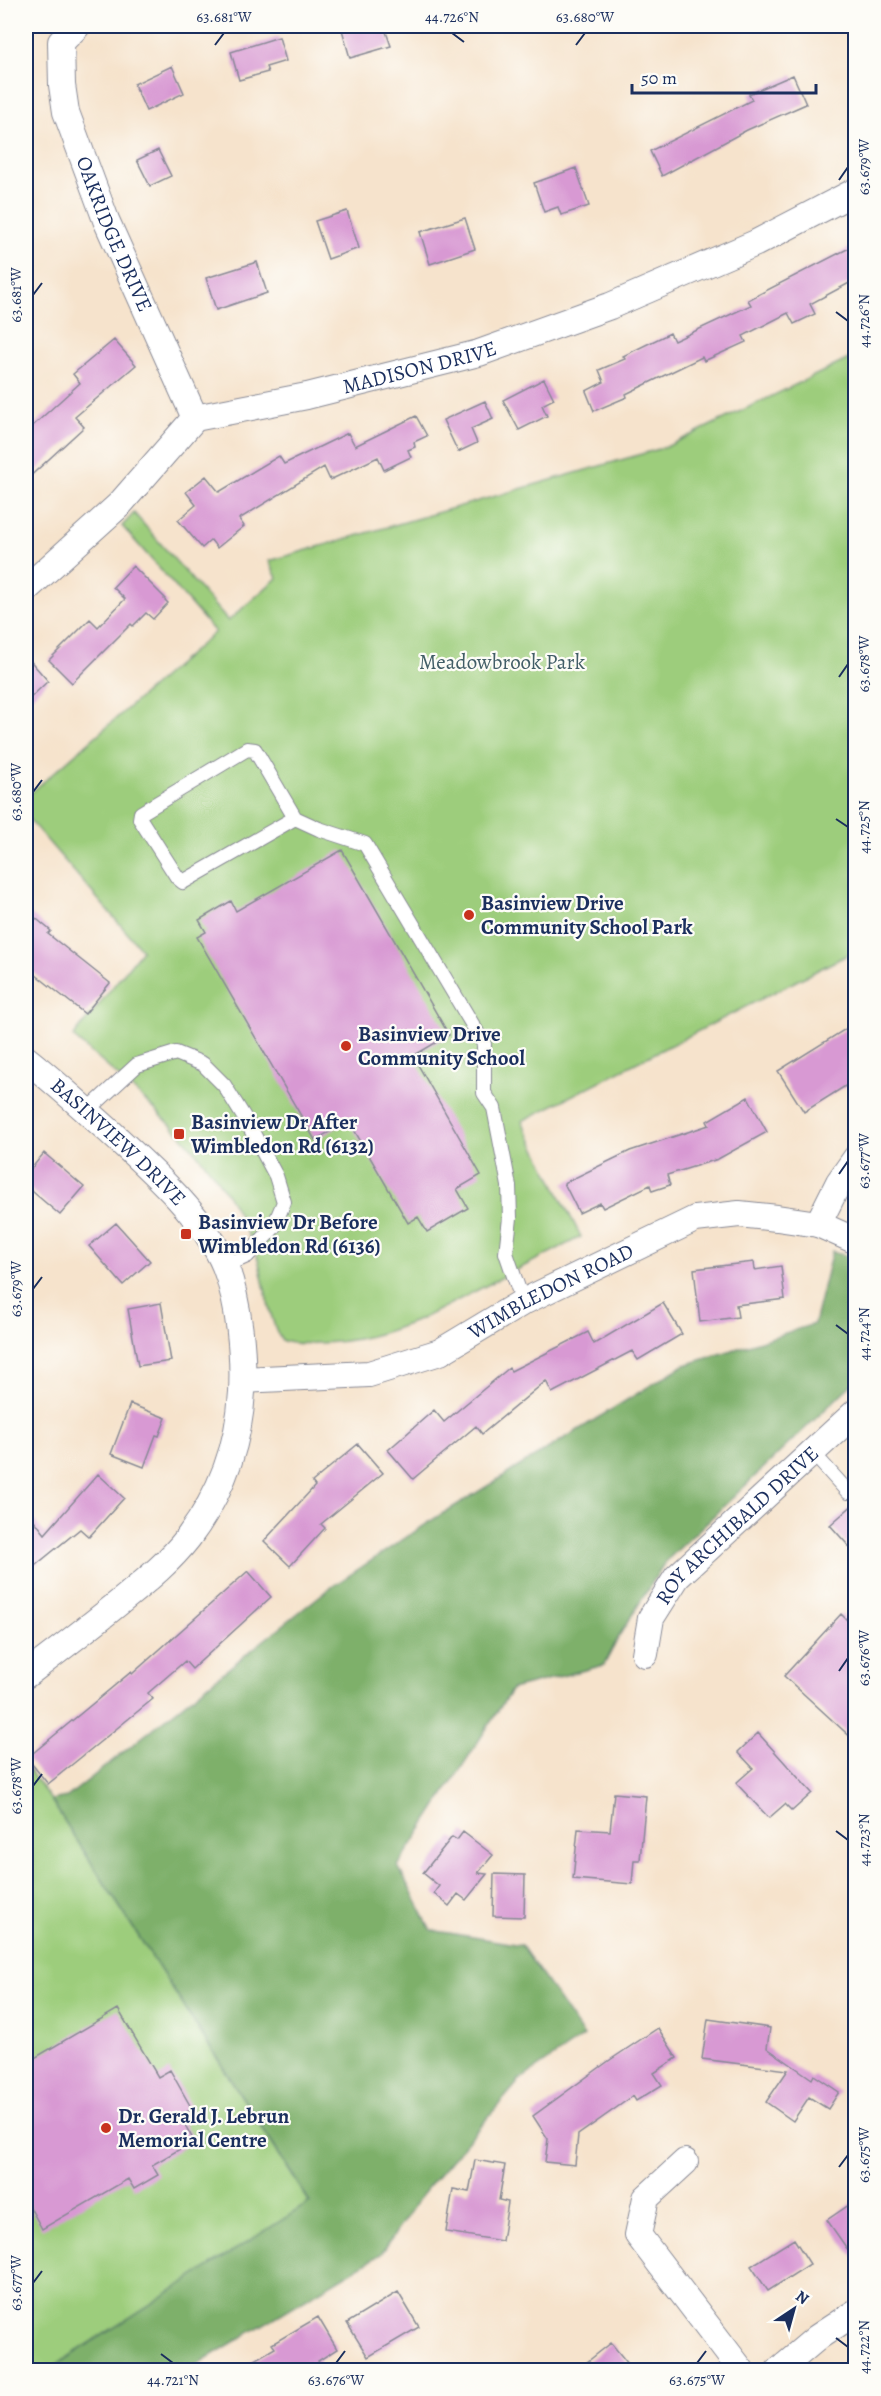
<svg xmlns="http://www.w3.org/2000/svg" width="881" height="2396" viewBox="0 0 881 2396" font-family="Alegreya,serif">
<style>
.green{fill:#9dcd7b;stroke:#5c7e6c;stroke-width:1.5}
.forest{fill:#7eb06b;stroke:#4c7064;stroke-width:1.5}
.building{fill:#d899d3}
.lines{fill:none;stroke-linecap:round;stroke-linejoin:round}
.lane-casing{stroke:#888995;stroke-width:16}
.street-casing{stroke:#888995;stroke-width:28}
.lane{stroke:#fff;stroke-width:14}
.street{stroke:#fff;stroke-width:26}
.ticks{fill:none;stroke:#1b2f5e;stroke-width:2}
.poi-dot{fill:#c8321e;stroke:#fdfcf7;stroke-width:2}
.labels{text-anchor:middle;stroke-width:4.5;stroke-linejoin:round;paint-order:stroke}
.street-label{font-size:21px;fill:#1b2f5e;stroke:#fdfcf7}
.park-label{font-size:21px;fill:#425e67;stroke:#fdfcf7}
.poi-label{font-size:21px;font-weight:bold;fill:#1b2f5e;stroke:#fdfcf7;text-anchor:start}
.neatline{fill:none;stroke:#1b2f5e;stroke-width:2}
.ticks-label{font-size:15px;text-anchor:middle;fill:#1b2f5e}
</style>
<rect width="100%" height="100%" fill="#fdfcf7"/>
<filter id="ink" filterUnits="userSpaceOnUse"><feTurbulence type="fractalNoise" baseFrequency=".0167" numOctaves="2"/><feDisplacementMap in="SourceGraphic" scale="12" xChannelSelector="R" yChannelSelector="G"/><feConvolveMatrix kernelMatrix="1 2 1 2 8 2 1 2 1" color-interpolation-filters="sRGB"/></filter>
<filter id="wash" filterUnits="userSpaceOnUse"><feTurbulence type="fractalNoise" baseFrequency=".008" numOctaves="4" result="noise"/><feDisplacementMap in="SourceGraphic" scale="24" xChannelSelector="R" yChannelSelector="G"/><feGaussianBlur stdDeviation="1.35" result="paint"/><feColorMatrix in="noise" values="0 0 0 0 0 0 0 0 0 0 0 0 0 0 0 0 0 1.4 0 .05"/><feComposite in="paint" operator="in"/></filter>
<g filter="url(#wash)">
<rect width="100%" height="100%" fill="#f6e3cc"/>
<path class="green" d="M 855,356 L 855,951 L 522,1121 L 581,1237 L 421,1319 C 387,1333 354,1343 316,1343 C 305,1344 294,1344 283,1341 C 272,1333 263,1277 258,1259 C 255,1249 250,1240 246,1230 C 211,1150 137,1093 73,1037 L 142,950 L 26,816 L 26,797 L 215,632 L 122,526 L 134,513 L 228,621 L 277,578 L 269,561 L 666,447 Z
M 26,1766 L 51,1800 L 310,2203 L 48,2370 L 26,2370 Z"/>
<path class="forest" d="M 832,1251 L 855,1259 L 855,1381 L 665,1562 L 622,1631 L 604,1665 L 512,1689 L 398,1866 L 431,1930 L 521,1945 L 584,2036 L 520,2080 L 423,2193 L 381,2254 L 187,2370 L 48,2370 L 310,2202 L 51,1800 L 67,1797 L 327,1590 L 437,1517 L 682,1366 L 814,1324 Z"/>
<g id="blocks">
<path class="building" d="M 341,26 L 384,26 L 391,46 L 350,58 Z
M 279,37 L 286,61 L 266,67 L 268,72 L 239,80 L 231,52 Z
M 172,66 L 184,93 L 146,111 L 134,84 Z
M 793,75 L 806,104 L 747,130 L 662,176 L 650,151 L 752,100 L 749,94 Z
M 158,150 L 171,176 L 150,186 L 137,160 Z
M 576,168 L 589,206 L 561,215 L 558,207 L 544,212 L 534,183 Z
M 347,211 L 359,248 L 328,259 L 315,221 Z
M 465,218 L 475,249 L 430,264 L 420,232 Z
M 855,245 L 855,280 L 810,304 L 815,314 L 794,324 L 788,313 L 743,336 L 746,342 L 704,361 L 702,357 L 626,394 L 627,397 L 594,411 L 586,391 L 604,382 L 599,370 L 625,359 L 623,356 L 670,333 L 674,341 L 751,305 L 748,300 Z
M 257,262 L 267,293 L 216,310 L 206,278 Z
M 114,340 L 136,365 L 75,417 L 84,427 L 26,480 L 26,432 L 80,383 L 73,374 Z
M 544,379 L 554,399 L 542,405 L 547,416 L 519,430 L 503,400 Z
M 485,401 L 493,419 L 471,429 L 477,443 L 458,452 L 443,420 Z
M 416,416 L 427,436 L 414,442 L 415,447 L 408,450 L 411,457 L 384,470 L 378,457 L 330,480 L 324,467 L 239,519 L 244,526 L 217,548 L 211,540 L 202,548 L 178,520 L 196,505 L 186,492 L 206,476 L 219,492 L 279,456 L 284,464 L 348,433 L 355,446 Z
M 133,566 L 165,598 L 164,599 L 168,603 L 153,619 L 146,613 L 133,626 L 131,624 L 72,683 L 49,660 L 90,619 L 98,627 L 125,599 L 113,587 Z
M 26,656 L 48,681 L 26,702 Z
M 342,850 L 449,1035 L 413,1056 L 481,1175 L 457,1189 L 468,1208 L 427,1232 L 418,1217 L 408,1223 L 349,1121 L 315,1140 L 197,937 L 206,932 L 199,920 L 231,901 L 236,911 Z
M 26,910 L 51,931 L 48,934 L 110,983 L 85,1014 L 26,967 Z
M 855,1023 L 855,1080 L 804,1112 L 778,1071 Z
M 748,1097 L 767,1132 L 718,1159 L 667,1175 L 670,1185 L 652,1191 L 650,1185 L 603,1208 L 600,1203 L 579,1213 L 564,1183 L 630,1151 L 709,1125 L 707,1121 Z
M 44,1153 L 84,1187 L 60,1215 L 26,1186 L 26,1175 Z
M 116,1223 L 150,1261 L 123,1285 L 89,1246 Z
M 754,1262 L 755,1270 L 781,1266 L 785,1299 L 736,1305 L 738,1317 L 700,1322 L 694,1269 Z
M 161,1303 L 171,1361 L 138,1366 L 128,1309 Z
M 663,1303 L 682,1334 L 638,1360 L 632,1351 L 552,1393 L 546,1381 L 482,1434 L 476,1426 L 413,1479 L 388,1450 L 434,1410 L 444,1422 L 509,1368 L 511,1371 L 588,1332 L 594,1344 Z
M 130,1404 L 166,1418 L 159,1436 L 156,1435 L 144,1467 L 111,1454 Z
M 358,1444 L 383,1473 L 321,1524 L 325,1528 L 290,1566 L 264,1541 L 315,1486 L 312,1482 Z
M 98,1474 L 124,1498 L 89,1537 L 80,1529 L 26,1573 L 26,1510 L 45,1534 Z
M 855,1503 L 855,1553 L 830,1525 Z
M 248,1571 L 271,1597 L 192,1669 L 185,1661 L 148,1693 L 153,1699 L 48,1784 L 27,1758 L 131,1672 L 132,1674 Z
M 841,1614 L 855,1628 L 855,1741 L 784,1676 Z
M 758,1733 L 812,1793 L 792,1811 L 785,1804 L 769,1818 L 736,1783 L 753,1768 L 738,1752 Z
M 614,1793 L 646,1796 L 640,1860 L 634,1860 L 632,1884 L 573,1879 L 578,1829 L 610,1831 Z
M 463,1832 L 493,1855 L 478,1873 L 487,1874 L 466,1900 L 458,1894 L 449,1906 L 434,1893 L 439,1886 L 423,1873 L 452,1837 L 457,1840 Z
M 494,1874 L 525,1875 L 524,1917 L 493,1916 Z
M 118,2009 L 158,2077 L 170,2070 L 192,2109 L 180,2116 L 194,2141 L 152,2165 L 158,2175 L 134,2189 L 128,2179 L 42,2229 L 26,2200 L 26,2063 Z
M 708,2019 L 770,2028 L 767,2048 L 812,2079 L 814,2075 L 839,2092 L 828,2109 L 809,2097 L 793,2121 L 766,2102 L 788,2070 L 702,2059 Z
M 658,2028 L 677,2058 L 654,2073 L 662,2085 L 636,2101 L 633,2096 L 578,2135 L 575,2165 L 545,2162 L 548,2139 L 533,2116 L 610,2060 Z
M 475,2160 L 505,2165 L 499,2200 L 508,2202 L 502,2241 L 446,2232 L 453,2189 L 469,2192 Z
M 855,2201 L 855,2260 L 827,2220 Z
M 794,2239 L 810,2264 L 768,2291 L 751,2266 Z
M 398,2292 L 419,2327 L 368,2357 L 347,2323 Z
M 318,2317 L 337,2349 L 318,2361 L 323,2370 L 237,2370 L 275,2348 L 272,2344 Z
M 611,2343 L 633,2370 L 577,2370 Z"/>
</g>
</g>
<g filter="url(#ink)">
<use href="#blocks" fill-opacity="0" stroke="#888995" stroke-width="1.5"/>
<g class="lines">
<g class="lane-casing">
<path id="lane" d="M 295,818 L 255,750 L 247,749 L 141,813 L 140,819 L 177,877 L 183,882 L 295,818 L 319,829 L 365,844 L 484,1044 L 484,1093 L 494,1108 L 509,1186 L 510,1218 L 506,1253 L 523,1302
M 87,1111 L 137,1065 L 176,1053 L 203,1064 L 224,1085 L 247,1122 L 276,1176 L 284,1202 L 273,1228 L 247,1256 L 225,1266
M 812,1452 L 848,1492 L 856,1485"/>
</g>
<g class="street-casing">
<g id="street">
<path id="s1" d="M 77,26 L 61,42 L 62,85 L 66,112 L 106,220 L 195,418"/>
<path id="s2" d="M 26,589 L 119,505 L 195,418 L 307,396 L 479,353 L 610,306 L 756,243 L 856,191"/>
<path id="s3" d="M 26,1059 C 54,1081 81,1106 108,1130 C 147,1166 205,1217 225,1266 C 239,1301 244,1355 242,1392 C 239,1447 221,1494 188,1538 C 170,1561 148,1579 126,1597 C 93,1624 59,1650 26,1675"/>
<path d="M 818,1224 L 839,1182 L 856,1158"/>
<path id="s4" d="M 243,1380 L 369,1374 L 440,1352 L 523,1302 L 695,1219 L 739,1214 L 777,1218 L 818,1224 L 856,1241"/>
<path id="s5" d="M 645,1654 L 651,1618 L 677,1577 L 856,1412"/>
<path d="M 685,2162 L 646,2198 L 638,2235 L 741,2370"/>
<path d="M 779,2370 L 818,2337 L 856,2312"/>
</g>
</g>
<use href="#lane" class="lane"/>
<use href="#street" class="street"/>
</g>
</g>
<path class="ticks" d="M 452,33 L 464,42M 215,45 L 224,33M 576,45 L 585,33M 839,180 L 848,167M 33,295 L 42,283M 836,312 L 848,321M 839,677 L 848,664M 33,792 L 42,780M 836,819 L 848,827M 839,1174 L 848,1161M 33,1289 L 42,1277M 836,1325 L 848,1334M 839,1671 L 848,1658M 33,1786 L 42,1774M 836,1831 L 848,1840M 839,2167 L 848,2155M 33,2283 L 42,2271M 836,2338 L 848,2347M 161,2354 L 173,2363M 336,2363 L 345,2351M 697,2363 L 706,2351"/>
<g class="poi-dot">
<circle cx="469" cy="915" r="6"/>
<circle cx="346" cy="1046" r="6"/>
<rect x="173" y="1128" width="12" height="12" rx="3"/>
<rect x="180" y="1228" width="12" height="12" rx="3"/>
<circle cx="106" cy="2128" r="6"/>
</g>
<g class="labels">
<g class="street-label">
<text dy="7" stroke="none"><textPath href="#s1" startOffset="224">OAKRIDGE DRIVE</textPath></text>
<text dy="7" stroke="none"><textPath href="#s2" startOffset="471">MADISON DRIVE</textPath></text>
<text dy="7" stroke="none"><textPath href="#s3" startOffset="124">BASINVIEW DRIVE</textPath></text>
<text dy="7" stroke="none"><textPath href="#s4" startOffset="327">WIMBLEDON ROAD</textPath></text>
<text dy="7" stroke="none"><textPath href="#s5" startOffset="164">ROY ARCHIBALD DRIVE</textPath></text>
</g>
<g class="park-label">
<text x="502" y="669">Meadowbrook Park</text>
</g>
<g class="poi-label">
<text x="481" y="910">Basinview Drive<tspan x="481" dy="24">Community School Park</tspan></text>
<text x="358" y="1041">Basinview Drive<tspan x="358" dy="24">Community School</tspan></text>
<text x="191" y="1129">Basinview Dr After<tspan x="191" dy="24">Wimbledon Rd (6132)</tspan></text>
<text x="198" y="1229">Basinview Dr Before<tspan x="198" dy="24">Wimbledon Rd (6136)</tspan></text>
<text x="118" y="2123">Dr. Gerald J. Lebrun<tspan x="118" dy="24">Memorial Centre</tspan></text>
</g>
</g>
<rect width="881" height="2396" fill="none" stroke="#fdfcf7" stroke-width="66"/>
<g transform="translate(794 2309) rotate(36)" stroke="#fdfcf7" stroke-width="4.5" paint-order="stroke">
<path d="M0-4.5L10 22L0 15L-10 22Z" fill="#1b2f5e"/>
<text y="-9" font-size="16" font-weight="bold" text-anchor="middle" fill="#1b2f5e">N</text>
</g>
<path d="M632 84v9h184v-9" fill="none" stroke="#1b2f5e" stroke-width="3"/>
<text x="641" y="84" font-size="18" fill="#1b2f5e" stroke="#fdfcf7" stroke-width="4.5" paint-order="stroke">50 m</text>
<rect x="33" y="33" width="815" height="2330" class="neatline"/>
<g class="ticks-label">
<text x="224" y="22">63.681°W</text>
<text x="452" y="22">44.726°N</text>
<text x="585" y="22">63.680°W</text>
<text transform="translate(864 167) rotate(-90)" y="5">63.679°W</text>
<text transform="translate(16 295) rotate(-90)" y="5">63.681°W</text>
<text transform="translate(864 321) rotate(-90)" y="5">44.726°N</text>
<text transform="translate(864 664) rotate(-90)" y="5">63.678°W</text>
<text transform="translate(16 792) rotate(-90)" y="5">63.680°W</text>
<text transform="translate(864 827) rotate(-90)" y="5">44.725°N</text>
<text transform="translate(864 1161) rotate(-90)" y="5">63.677°W</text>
<text transform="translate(16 1289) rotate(-90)" y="5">63.679°W</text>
<text transform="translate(864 1334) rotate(-90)" y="5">44.724°N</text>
<text transform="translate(864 1658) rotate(-90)" y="5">63.676°W</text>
<text transform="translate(16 1786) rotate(-90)" y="5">63.678°W</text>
<text transform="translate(864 1840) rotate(-90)" y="5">44.723°N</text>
<text transform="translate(864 2155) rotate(-90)" y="5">63.675°W</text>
<text transform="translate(16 2283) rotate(-90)" y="5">63.677°W</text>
<text transform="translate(864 2347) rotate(-90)" y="5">44.722°N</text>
<text x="173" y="2385">44.721°N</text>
<text x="336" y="2385">63.676°W</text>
<text x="697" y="2385">63.675°W</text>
</g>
</svg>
